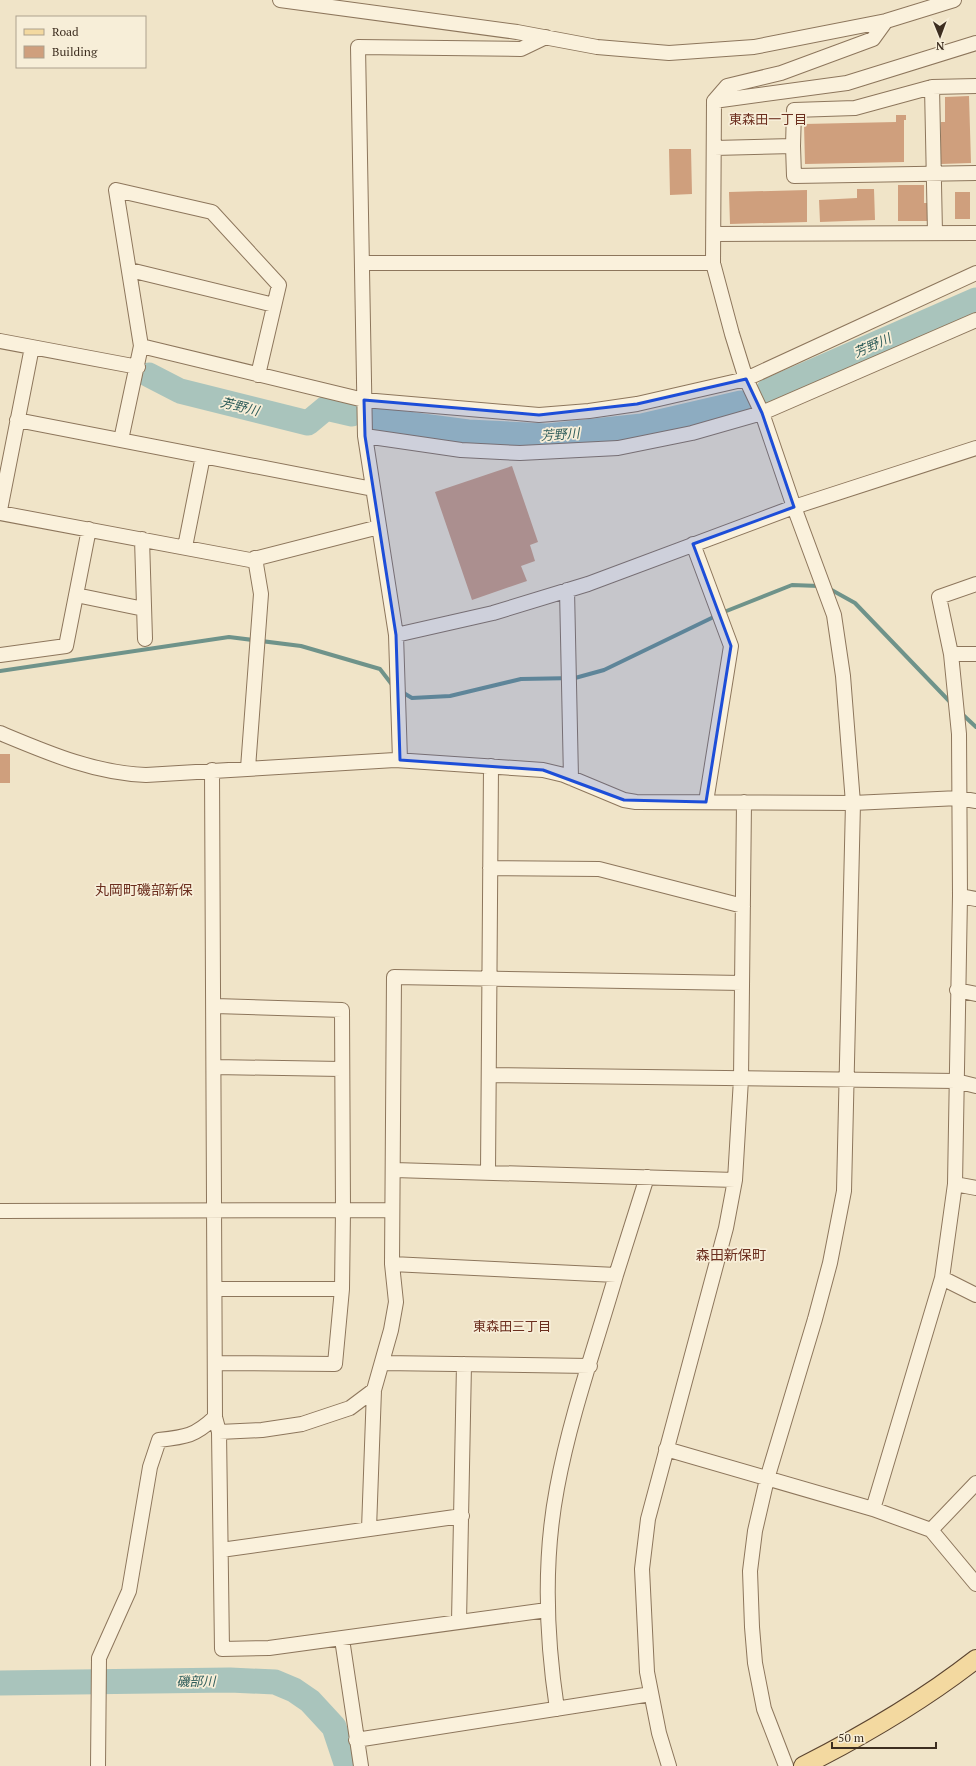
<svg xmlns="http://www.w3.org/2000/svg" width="976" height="1766" viewBox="0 0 976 1766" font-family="'PT Serif','Noto Sans JP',serif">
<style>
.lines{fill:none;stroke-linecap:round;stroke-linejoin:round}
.stream{stroke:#6f938a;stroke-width:4}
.river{stroke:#a9c4bc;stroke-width:25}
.building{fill:#cf9f7d}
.minor-casing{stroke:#8d765c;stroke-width:16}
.major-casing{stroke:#5b4430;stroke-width:20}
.minor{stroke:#faf1dc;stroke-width:14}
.major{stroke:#f3d9a0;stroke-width:18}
.marked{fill:#1d4ed8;fill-opacity:0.2;stroke:#1d4ed8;stroke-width:3;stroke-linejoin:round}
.labels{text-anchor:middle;stroke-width:3.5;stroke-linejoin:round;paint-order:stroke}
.neighbourhood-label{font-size:13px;fill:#6b2e1e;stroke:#f7eed8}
.water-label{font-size:13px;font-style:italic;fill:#2f5d5a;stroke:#f7eed8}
.quarter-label{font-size:14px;fill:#6b2e1e;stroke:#f7eed8}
</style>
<rect width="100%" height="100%" fill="#f0e4c8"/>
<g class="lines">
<path class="stream" d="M 828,588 L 855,603 L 952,704
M 0,671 L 229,637 L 301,646 L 380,669 L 393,686
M 402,692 L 412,698 L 450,696 L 521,679 L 575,678 L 604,670 L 724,612 L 792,585 L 819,586
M 961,713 L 976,727"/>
<path class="river" d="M 149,375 L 180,391 L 308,423 L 326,408 L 352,414
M 768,391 L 976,300
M 376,418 L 407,424 L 468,432 L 547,436 L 642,426 L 741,403
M 0,1683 L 230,1680 L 275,1682 L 294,1690 L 310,1701 L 334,1727 L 347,1766"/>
</g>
<path class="building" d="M 969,96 L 971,163 L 941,164 L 941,122 L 945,122 L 945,97 Z
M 896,115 L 906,115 L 906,120 L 904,120 L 904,162 L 805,164 L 804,124 L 896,122 Z
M 669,149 L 691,149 L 692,194 L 670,195 Z
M 898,185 L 924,185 L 924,203 L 927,203 L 927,221 L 898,221 Z
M 857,189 L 874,189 L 875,220 L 820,222 L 819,200 L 857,198 Z
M 807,190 L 807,222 L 730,224 L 729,192 Z
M 955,192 L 970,192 L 970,219 L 955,219 Z
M 512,466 L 538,542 L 530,545 L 535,561 L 521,566 L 527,581 L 472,600 L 435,492 Z
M 0,754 L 10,754 L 10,783 L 0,783 Z"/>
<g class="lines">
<g class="minor-casing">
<path id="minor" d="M 280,0 L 517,32 L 597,47 L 669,53 L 754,47 L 886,21 L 954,0
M 714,101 L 847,83 L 976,43
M 793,146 L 794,110 L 855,108 L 932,87
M 714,148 L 793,146 L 794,176 L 976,173
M 935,233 L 932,87 L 976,86
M 714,234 L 976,233
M 363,263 L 713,263
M 130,270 L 274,305
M 0,341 L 138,367
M 141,346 L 364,400 L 539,415 L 589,411 L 637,404 L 746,379 L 976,273
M 17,420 L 373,489
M 365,436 L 461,450 L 520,453 L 618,448 L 692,433 L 762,413 L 976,320
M 121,440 L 141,346 L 116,190 L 212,212 L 279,285 L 258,375
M 0,510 L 32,347
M 0,513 L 250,560 L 379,527
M 142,539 L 145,639
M 693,544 L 731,646 L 706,802
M 185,547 L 203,456
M 567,590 L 571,778
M 76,595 L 144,609
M 396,635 L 493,613 L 588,584 L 794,507 L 976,448
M 951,654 L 976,654
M 0,655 L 66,646 L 89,529
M 0,733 C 48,753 94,773 146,775 L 395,760 L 543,770 L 564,775 L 624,800 L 636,802 L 853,803 L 959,798 L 976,801
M 400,760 L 396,635 L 365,436 L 358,47 L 521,49 L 546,37
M 248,768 L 261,594 L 255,558
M 212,770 L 215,1417 L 219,1432 L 222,1649 L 269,1648 L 547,1610
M 490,868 L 599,869 L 743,906
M 960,896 L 976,899
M 957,990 L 976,994
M 215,1006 L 342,1010 L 343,1210 L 342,1289 L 335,1364 L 215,1363
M 215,1067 L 341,1069
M 489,1075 L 956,1081 L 976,1086
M 394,1170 L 735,1180
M 488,1172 L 491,766
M 647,1177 L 616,1275 L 392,1264 L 394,977 L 742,983
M 955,1184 L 976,1188
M 0,1211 L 392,1210
M 942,1278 L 976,1295
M 215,1289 L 342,1289
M 382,1363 L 590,1366
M 219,1432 L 262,1430 L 302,1424 L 350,1408 L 374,1390 L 391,1330 L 396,1302 L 392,1264
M 666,1449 L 873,1509 L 931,1530 L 976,1584
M 873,1509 L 942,1278 L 955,1184 L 960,896 L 959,734 L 951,654 L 939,597 L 976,584
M 369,1529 L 374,1390
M 931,1530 L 976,1483
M 221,1550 L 462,1516
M 459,1622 L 464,1364
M 342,1639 L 361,1766
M 557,1709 C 546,1636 543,1562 557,1488 C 570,1417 596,1344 616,1275
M 356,1740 L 651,1694
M 98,1766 L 99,1658 L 129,1591 L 150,1467 L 159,1440 C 186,1437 195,1436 215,1417
M 669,1766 L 659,1733 L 647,1672 L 642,1569 L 648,1519 L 726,1228 L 735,1180 L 741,1079 L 744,802
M 786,1766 L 764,1709 L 755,1663 L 752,1627 L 750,1571 L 755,1531 L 767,1479 L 815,1319 L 830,1263 L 844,1191 L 853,803 L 843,676 L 834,615 L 794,507 L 762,413 L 746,379 L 732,334 L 713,263 L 714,101 L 727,86 L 781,73 L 873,39 L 886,21"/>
</g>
<g class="major-casing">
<path id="major" d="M 803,1766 C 864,1735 921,1702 976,1659"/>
</g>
<use href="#minor" class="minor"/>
<use href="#major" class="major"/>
</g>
<path class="marked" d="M 746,379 L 762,413 L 794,507 L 693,544 L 731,646 L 706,802 L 624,800 L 543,770 L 400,760 L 396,635 L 365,436 L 364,400 L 539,415 L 637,404 Z"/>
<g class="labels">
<g class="neighbourhood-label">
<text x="768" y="124">東森田一丁目</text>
<text x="512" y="1331">東森田三丁目</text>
</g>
<g class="water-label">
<text transform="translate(872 345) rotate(-24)" y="5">芳野川</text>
<text transform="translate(240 406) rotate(14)" y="5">芳野川</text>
<text transform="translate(560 434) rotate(-4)" y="5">芳野川</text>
<text transform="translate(196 1681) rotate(-1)" y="5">磯部川</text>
</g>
<g class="quarter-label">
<text x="144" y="895">丸岡町磯部新保</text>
<text x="731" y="1260">森田新保町</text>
</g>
</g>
<rect x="16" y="16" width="130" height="52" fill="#f7eed8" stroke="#ada18e"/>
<rect x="24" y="29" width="20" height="6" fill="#f3d9a0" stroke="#ada18e"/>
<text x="52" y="36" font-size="12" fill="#3d2e20">Road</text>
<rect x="24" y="46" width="20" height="12" fill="#cf9f7d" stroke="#ada18e"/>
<text x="52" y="56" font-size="12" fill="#3d2e20">Building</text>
<g transform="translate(940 36) rotate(179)" stroke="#f7eed8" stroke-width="3" paint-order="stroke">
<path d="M0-3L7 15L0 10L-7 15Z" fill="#3d2e20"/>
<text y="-6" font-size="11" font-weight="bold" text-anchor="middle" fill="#3d2e20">N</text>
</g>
<path d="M832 1742v6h104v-6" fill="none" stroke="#3d2e20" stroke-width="2"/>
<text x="838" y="1742" font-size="12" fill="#3d2e20" stroke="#f7eed8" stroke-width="3" paint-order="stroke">50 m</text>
</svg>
